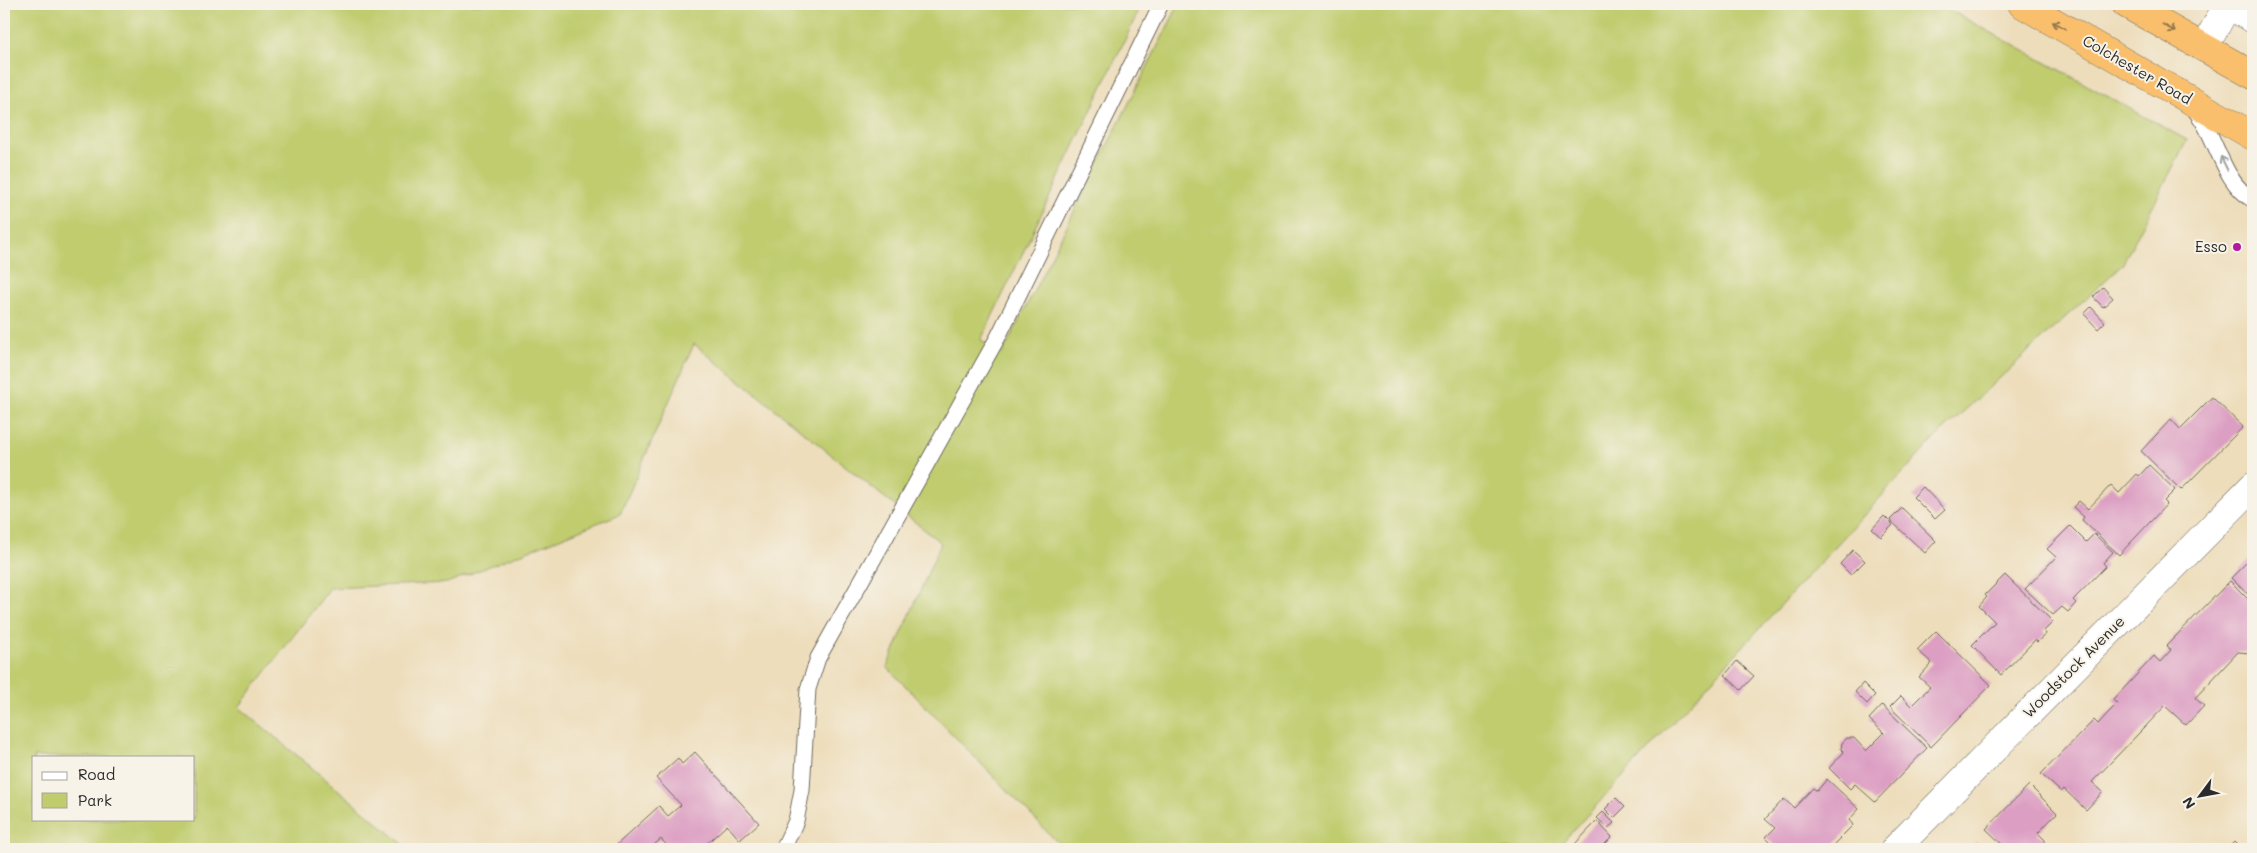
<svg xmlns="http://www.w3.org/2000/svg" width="2257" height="853" viewBox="0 0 2257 853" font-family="Mali,sans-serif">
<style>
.green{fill:#c0cc6e;stroke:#767c4c;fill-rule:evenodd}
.building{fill:#dc9ec3}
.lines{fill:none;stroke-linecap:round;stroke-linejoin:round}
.lane-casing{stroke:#6f695d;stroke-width:17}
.street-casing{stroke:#6f695d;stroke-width:29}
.highway-casing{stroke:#6f695d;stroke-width:29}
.lane{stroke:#fff;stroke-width:15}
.street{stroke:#fff;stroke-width:28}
.highway{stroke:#f9bf6d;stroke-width:28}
.oneway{stroke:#92754c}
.oneway2{stroke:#a0a0a0}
.poi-dot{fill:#b5179e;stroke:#f7f3e8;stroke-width:2}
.labels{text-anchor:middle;stroke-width:4;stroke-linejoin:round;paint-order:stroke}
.street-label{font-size:15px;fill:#2b2b2b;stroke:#f7f3e8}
.poi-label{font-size:15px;fill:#2b2b2b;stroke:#f7f3e8;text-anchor:end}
</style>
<rect width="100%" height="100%" fill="#f7f3e8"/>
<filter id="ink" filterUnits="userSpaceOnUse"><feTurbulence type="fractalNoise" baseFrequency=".02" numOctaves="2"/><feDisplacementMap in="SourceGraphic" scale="10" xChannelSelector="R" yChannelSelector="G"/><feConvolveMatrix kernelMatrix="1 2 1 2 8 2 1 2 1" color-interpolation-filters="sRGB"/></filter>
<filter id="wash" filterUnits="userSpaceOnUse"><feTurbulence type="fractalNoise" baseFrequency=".0096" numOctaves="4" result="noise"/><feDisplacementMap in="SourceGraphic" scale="20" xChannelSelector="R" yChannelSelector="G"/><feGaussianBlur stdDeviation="1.12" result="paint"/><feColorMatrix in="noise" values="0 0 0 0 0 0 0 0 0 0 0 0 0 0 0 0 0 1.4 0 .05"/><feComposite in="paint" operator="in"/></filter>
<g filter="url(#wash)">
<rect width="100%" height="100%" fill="#edddbb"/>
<path class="green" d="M 4,4 L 1142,4 L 981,340 L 1002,354 L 1179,4 L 1939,4 L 2187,140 L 2122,265 L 1937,436 L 1556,849 L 1064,849 L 887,667 L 941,543 L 694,344 L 620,514 L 447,583 L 330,588 L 239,707 L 409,849 L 4,849 ZM 34,757 L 194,757 L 194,819 L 34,819 Z"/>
<g id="blocks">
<path class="building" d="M 2103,287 L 2113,298 L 2103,307 L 2093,297 Z
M 2091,307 L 2105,322 L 2098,329 L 2084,314 Z
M 2212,397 L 2243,427 L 2181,490 L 2141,451 L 2171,419 L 2180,429 Z
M 2149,465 L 2175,490 L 2164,501 L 2167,504 L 2119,555 L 2082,520 L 2084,517 L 2073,507 L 2079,501 L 2088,509 L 2111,485 L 2119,493 L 2137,474 L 2139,476 Z
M 1923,487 L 1945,510 L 1935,519 L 1913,497 Z
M 1902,508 L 1936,541 L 1925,553 L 1890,520 Z
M 1884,516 L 1893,525 L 1881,537 L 1872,529 Z
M 2070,526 L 2086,542 L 2094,534 L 2113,552 L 2103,563 L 2106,566 L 2073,600 L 2076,603 L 2068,612 L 2062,607 L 2053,615 L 2025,589 L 2056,557 L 2047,549 Z
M 1853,550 L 1865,561 L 1851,575 L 1840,564 Z
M 2253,556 L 2253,599 L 2231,578 Z
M 2005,575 L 2053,622 L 2044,631 L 2046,634 L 2037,642 L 2035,640 L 2001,675 L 1972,645 L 1995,622 L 1979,606 L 1987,597 L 1985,595 Z
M 2230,581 L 2253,604 L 2253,613 L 2250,616 L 2253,619 L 2253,649 L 2250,653 L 2238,652 L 2195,698 L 2204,706 L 2186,725 L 2165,706 L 2092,782 L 2103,792 L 2086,810 L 2064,789 L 2061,792 L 2041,774 L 2094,720 L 2098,724 L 2108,713 L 2117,704 L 2113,700 L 2154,656 L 2160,662 L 2171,650 L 2166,646 Z
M 1936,631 L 1991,685 L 1931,747 L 1890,707 L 1901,696 L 1911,706 L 1930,687 L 1919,677 L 1932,663 L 1917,650 Z
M 1737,661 L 1754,676 L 1741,690 L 1725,675 Z
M 1863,683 L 1875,695 L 1867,704 L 1855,692 Z
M 1882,705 L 1927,748 L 1875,802 L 1855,784 L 1850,789 L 1829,768 L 1844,752 L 1841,749 L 1842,743 L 1847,738 L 1854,738 L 1866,751 L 1884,733 L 1869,719 Z
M 695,752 L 759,823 L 740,840 L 727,825 L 701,849 L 695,849 L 691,845 L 686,849 L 670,849 L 661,839 L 649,849 L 612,849 L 659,806 L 668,816 L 681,805 L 656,778 L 678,758 L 682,764 Z
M 1827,779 L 1859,809 L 1849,820 L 1853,825 L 1829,849 L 1778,849 L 1766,837 L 1775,828 L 1765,819 L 1784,799 L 1794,808 L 1813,788 L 1817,791 Z
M 2029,785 L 2057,813 L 2038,833 L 2045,840 L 2045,846 L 2042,849 L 2027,849 L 2025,847 L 2023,849 L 2007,849 L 1986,829 Z
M 1616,798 L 1625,807 L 1614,818 L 1605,809 Z
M 1603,812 L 1614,823 L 1608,828 L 1597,818 Z
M 1597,821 L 1612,837 L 1600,849 L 1579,849 L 1574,845 Z
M 1976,842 L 1984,849 L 1970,849 Z
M 2234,842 L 2241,849 L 2227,849 Z"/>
</g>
</g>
<g filter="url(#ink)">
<use href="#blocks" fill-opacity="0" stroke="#6f695d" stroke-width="1"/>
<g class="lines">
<g class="lane-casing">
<path id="lane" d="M 2192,107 C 2218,135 2220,180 2253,200
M 783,849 L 796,821 L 802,790 L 808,689 L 818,658 L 998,337 L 1161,4"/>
</g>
<g class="street-casing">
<path id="street" d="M 2226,4 L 2253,19
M 2204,48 L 2228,4
M 1895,849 L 2253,486"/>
</g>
<g class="highway-casing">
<path id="highway" d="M 2022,4 L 2253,136
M 2126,4 L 2253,75"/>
</g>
<use href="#lane" class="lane"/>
<use href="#street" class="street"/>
<use href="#highway" class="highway"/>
</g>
<defs><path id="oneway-shaft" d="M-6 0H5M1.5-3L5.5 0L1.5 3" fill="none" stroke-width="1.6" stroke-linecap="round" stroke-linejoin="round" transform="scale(1.25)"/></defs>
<g class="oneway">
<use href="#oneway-shaft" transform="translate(2059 25) rotate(-150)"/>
<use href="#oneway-shaft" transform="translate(2169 28) rotate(30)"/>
</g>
<use class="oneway2" href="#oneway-shaft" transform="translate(2224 163) rotate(-116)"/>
</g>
<circle class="poi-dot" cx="2237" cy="247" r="5"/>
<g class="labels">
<g class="street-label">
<text transform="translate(2137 70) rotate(30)" y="5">Colchester Road</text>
<text transform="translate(2074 667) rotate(-45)" y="5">Woodstock Avenue</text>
</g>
<g class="poi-label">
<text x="2227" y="252">Esso</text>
</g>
</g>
<rect width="2257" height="853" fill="none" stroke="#f7f3e8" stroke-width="20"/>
<rect x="32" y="756" width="162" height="65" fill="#f7f3e8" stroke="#a5a39c"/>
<rect x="42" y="772" width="25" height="8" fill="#ffffff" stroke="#a5a39c"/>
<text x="78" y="780" font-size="15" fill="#2b2b2b">Road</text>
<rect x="42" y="793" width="25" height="15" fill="#c0cc6e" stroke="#a5a39c"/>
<text x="78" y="806" font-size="15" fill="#2b2b2b">Park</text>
<g transform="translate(2200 796) rotate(238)" stroke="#f7f3e8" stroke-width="4" paint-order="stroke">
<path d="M0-4L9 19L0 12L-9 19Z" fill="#2b2b2b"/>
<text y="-8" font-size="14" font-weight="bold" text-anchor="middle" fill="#2b2b2b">N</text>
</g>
</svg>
